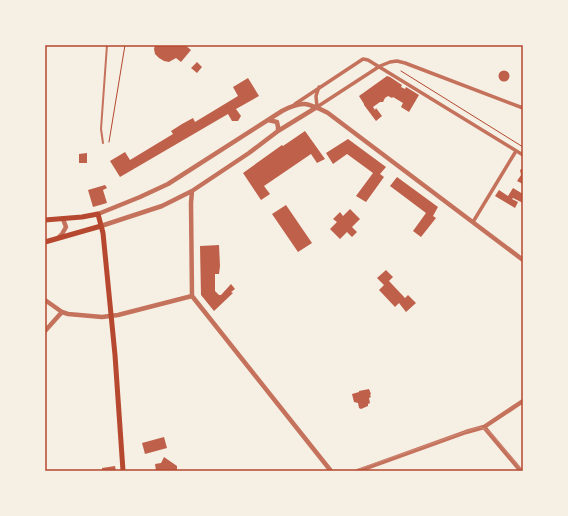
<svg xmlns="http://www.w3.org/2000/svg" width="568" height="516" viewBox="0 0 568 516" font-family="Barlow,sans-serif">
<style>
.building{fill:#bf614a}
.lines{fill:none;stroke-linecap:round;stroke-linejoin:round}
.path{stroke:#b5482f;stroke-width:1}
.service{stroke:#c5725c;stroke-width:2}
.minor{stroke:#c5725c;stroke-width:3.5}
.tertiary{stroke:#c5725c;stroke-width:4.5}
.secondary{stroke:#b5482f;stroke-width:5}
.tram{stroke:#cf8b77;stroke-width:1}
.neatline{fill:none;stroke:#b5482f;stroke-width:1.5}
</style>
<rect width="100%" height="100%" fill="#f6efe4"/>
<path class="building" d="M 155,45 L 185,45 L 191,50 L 181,62 L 176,58 L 169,62 L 164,61 L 159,58 L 155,54 L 154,49 Z
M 197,62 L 202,67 L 197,73 L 191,68 Z
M498.5 76a5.5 5.5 0 1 1 11 0a5.5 5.5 0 1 1-11 0Z
M 387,76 L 390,77 L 402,85 L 401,87 L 405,89 L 406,87 L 419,95 L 409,112 L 401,107 L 403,103 L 393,97 L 392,98 L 388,96 L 385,98 L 383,102 L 380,102 L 373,107 L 375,110 L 376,108 L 382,116 L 376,121 L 364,105 L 364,104 L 359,96 Z
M 248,78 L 259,96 L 236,109 L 241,116 L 238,121 L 232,121 L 228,114 L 120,177 L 110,161 L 125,152 L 130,160 L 173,134 L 171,131 L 182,124 L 193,118 L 195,122 L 238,96 L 233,87 Z
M 305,131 L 325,159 L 317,163 L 311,154 L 264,186 L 270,194 L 261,200 L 243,173 L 282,145 L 283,146 Z
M 348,139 L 386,167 L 380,174 L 384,177 L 366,202 L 356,196 L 373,173 L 347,154 L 333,164 L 326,153 Z
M 87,153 L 87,163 L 79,163 L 79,154 Z
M 523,168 L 523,184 L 517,181 L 521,175 L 520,170 Z
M 397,177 L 438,207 L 433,216 L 436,218 L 421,237 L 413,231 L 426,213 L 390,186 Z
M 105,185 L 107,188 L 103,190 L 107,203 L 93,207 L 88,190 Z
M 513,188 L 523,194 L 523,203 L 513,198 L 512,199 L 518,202 L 515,208 L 495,196 L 499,190 L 508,196 Z
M 286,205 L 312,243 L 298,252 L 272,214 Z
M 350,209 L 360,219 L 352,227 L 357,232 L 352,237 L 347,232 L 340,239 L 330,229 L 337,222 L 333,219 L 340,212 L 343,216 Z
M 219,245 L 220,266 L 219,274 L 215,274 L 215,291 L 219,295 L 221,295 L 231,284 L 235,289 L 231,292 L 233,293 L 214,311 L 201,295 L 200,246 Z
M 386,270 L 393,277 L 389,281 L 405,298 L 408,295 L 416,303 L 406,312 L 399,303 L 395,307 L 379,290 L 384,285 L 377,278 Z
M 369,389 L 371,394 L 370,395 L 371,397 L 369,398 L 370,403 L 368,404 L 368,406 L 361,409 L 359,408 L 358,403 L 354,402 L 352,394 L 359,392 L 359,391 Z
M 164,437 L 167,448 L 145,454 L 142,443 Z
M 164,457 L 177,466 L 177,471 L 156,471 L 155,464 L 161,463 Z
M 115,466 L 116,471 L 102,471 L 102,468 Z"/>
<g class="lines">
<path class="path" d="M 401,71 L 523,147
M 109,142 L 125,45"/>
<path class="service" d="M 103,143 L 101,129 L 107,45"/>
<path class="minor" d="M 295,104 L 363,59 L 368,60 L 523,155
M 317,107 L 380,66 L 390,62 L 397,61 L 405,63 L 523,108
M 317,107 L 316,96 L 319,87
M 473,222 L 516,151"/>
<path class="tertiary" d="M 268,120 L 277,122 L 278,127 L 278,131
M 192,191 L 191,203 L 192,296
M 98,214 L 140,197 L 168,184 L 282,111 C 303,100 308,103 328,113 L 523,260
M 101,226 L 162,206 L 192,191 L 249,153 L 278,131 L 317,107
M 58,238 L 62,234 L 66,227 L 63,219
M 192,296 L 331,471
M 45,300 L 62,312 L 68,314 L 102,317 L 118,315 L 192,296
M 45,331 L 62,312
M 484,427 L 521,471
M 358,471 L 466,432 L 484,427 L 523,401"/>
<path class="secondary" d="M 45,220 L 82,217 L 98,214 L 103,233 L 115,355 L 123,471
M 45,242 L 101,226"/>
<path class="tram" d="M 353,471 L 479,427 L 485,429 L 491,433 L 523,471"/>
</g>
<rect width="568" height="516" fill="none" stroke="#f6efe4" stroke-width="92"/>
<rect x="46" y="46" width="476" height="424" class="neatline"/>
</svg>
